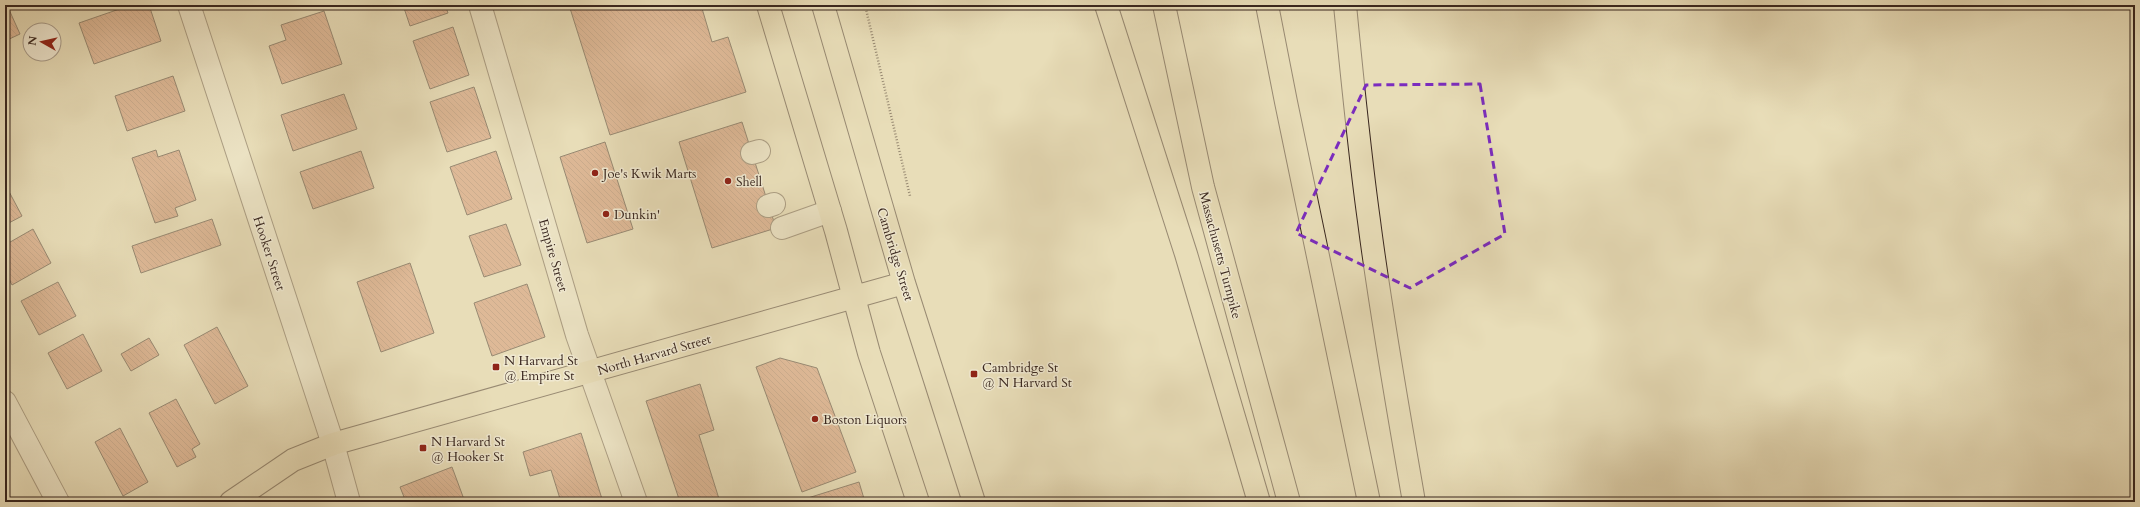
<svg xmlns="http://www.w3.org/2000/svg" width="2140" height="507" viewBox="0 0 2140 507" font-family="Cardo,serif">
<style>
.building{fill:url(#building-back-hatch);stroke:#39271f}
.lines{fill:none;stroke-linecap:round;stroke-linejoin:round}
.minor-casing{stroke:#655445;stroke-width:24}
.major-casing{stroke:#39271f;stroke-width:24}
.highway-casing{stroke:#39271f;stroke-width:24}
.path{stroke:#39271f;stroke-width:2.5;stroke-dasharray:1 2;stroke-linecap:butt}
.minor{stroke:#f0e9d1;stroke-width:22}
.major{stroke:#e8ddb8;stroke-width:22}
.highway{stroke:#e8ddb8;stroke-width:22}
.marked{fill:none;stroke:#7b2cbf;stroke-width:3;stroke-dasharray:8 5;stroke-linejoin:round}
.poi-dot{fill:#8f2418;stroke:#f0e9d1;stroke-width:1.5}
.labels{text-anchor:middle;stroke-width:3;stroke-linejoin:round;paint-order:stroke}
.poi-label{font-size:13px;fill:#39271f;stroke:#f0e9d1;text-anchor:start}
.street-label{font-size:13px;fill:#39271f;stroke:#f0e9d1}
</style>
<defs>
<pattern id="building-back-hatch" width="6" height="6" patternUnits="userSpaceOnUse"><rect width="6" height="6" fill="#d28e70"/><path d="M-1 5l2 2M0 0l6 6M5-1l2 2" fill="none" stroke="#ab745b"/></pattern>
</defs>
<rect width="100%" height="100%" fill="#e8ddb8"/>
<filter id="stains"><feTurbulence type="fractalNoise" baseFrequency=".005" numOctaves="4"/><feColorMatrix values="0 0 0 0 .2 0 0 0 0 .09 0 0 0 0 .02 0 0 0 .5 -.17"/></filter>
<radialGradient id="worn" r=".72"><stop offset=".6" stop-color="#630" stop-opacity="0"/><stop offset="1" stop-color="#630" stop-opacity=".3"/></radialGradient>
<path class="building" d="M 5,5 L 7,5 L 20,34 L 5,41 Z
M 131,5 L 149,5 L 161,41 L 94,64 L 79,23 Z
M 403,5 L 445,5 L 448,13 L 410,26 Z
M 569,5 L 701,5 L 712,42 L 728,37 L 746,92 L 610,135 Z
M 324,11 L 342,64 L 282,84 L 269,46 L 286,40 L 281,25 Z
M 453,27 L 469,75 L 430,89 L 413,41 Z
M 173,76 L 185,111 L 127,131 L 115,96 Z
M 474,87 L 491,138 L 447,152 L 430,102 Z
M 344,94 L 357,129 L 293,151 L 281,115 Z
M 742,122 L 776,228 L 712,248 L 679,142 Z
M 605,142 L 633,229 L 587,243 L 560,157 Z
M 156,150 L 158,157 L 179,150 L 196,200 L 175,208 L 178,216 L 155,223 L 132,158 Z
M 361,151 L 374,188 L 313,209 L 300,172 Z
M 496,151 L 512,199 L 467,215 L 450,167 Z
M 5,184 L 22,216 L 5,225 Z
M 212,219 L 221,245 L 141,273 L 132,246 Z
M 506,224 L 521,265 L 484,277 L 469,236 Z
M 33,229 L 51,263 L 12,285 L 5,271 L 5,245 Z
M 410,263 L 434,333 L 381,352 L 357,282 Z
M 58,282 L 76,316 L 39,335 L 21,301 Z
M 527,284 L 545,337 L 492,356 L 474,303 Z
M 217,327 L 248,386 L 215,404 L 184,345 Z
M 83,334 L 102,371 L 67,389 L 48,353 Z
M 149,338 L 159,355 L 131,371 L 121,354 Z
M 780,358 L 817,368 L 856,472 L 802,492 L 756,367 Z
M 700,384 L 714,430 L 699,435 L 720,502 L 680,502 L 646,401 Z
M 176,399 L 200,444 L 192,449 L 196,457 L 177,467 L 149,413 Z
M 120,428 L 148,482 L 123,496 L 95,442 Z
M 581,433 L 603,502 L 561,502 L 551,470 L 530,476 L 523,452 Z
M 452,467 L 465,502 L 406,502 L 400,487 Z
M 859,482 L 865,502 L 795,502 Z"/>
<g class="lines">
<g class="minor-casing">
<path id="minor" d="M 189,5 L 333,444 L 349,502
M 480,5 L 577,335 L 636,502
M 752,153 L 759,151
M 768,206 L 774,204
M 782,228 L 830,211
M 5,402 L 58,502"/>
</g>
<g class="major-casing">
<path id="major" d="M 768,5 L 836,231 L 869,353 L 918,502
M 823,5 L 904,283 L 974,502
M 231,502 L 293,460 L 333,444 L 904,283"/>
</g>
<g class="highway-casing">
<path id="highway" d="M 1106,5 L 1186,254 L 1259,502
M 1164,5 L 1203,187 L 1289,502
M 1267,5 L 1286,102 L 1369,502
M 1345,5 C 1352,77 1359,149 1369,221 C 1381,315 1398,409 1414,502"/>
</g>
<path class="path" d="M 865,5 L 910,196"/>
<use href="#minor" class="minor"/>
<use href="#major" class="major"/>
<use href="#highway" class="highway"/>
</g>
<path d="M0 0H2140V507H0ZM 1480,84 L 1505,234 L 1410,288 L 1296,233 L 1366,85 Z" fill="#e8ddb8" fill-opacity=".55" fill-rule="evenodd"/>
<path class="marked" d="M 1480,84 L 1505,234 L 1410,288 L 1296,233 L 1366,85 Z"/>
<g class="poi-dot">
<circle cx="595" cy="173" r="4"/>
<circle cx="728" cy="181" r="4"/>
<circle cx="606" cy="214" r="4"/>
<rect x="492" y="363" width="8" height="8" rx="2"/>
<rect x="970" y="370" width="8" height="8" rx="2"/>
<circle cx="815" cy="419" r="4"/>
<rect x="419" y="444" width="8" height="8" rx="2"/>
</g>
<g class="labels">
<g class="poi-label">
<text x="603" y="178">Joe's Kwik Marts</text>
<text x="736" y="186">Shell</text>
<text x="614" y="219">Dunkin'</text>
<text x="504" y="365">N Harvard St<tspan x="504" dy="15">@ Empire St</tspan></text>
<text x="982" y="372">Cambridge St<tspan x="982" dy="15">@ N Harvard St</tspan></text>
<text x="823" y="424">Boston Liquors</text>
<text x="431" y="446">N Harvard St<tspan x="431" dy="15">@ Hooker St</tspan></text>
</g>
<g class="street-label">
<text transform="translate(270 253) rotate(72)" y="5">Hooker Street</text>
<text transform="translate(896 254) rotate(73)" y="5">Cambridge Street</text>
<text transform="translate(554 255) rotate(74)" y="5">Empire Street</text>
<text transform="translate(1221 255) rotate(75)" y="5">Massachusetts Turnpike</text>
<text transform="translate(654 354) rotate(-16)" y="5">North Harvard Street</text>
</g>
</g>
<rect width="2140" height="507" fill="none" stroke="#e8ddb8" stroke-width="20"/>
<rect x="6" y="6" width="2128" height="495" fill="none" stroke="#39271f" stroke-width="2"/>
<rect x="10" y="10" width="2120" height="487" fill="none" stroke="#39271f"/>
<g transform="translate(42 42) rotate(278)"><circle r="19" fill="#f0e9d1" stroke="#a79b8a"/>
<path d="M0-3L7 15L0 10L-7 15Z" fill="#8f2418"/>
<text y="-6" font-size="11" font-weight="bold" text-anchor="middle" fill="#39271f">N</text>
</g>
<rect width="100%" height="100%" filter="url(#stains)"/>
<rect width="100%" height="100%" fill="url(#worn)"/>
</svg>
